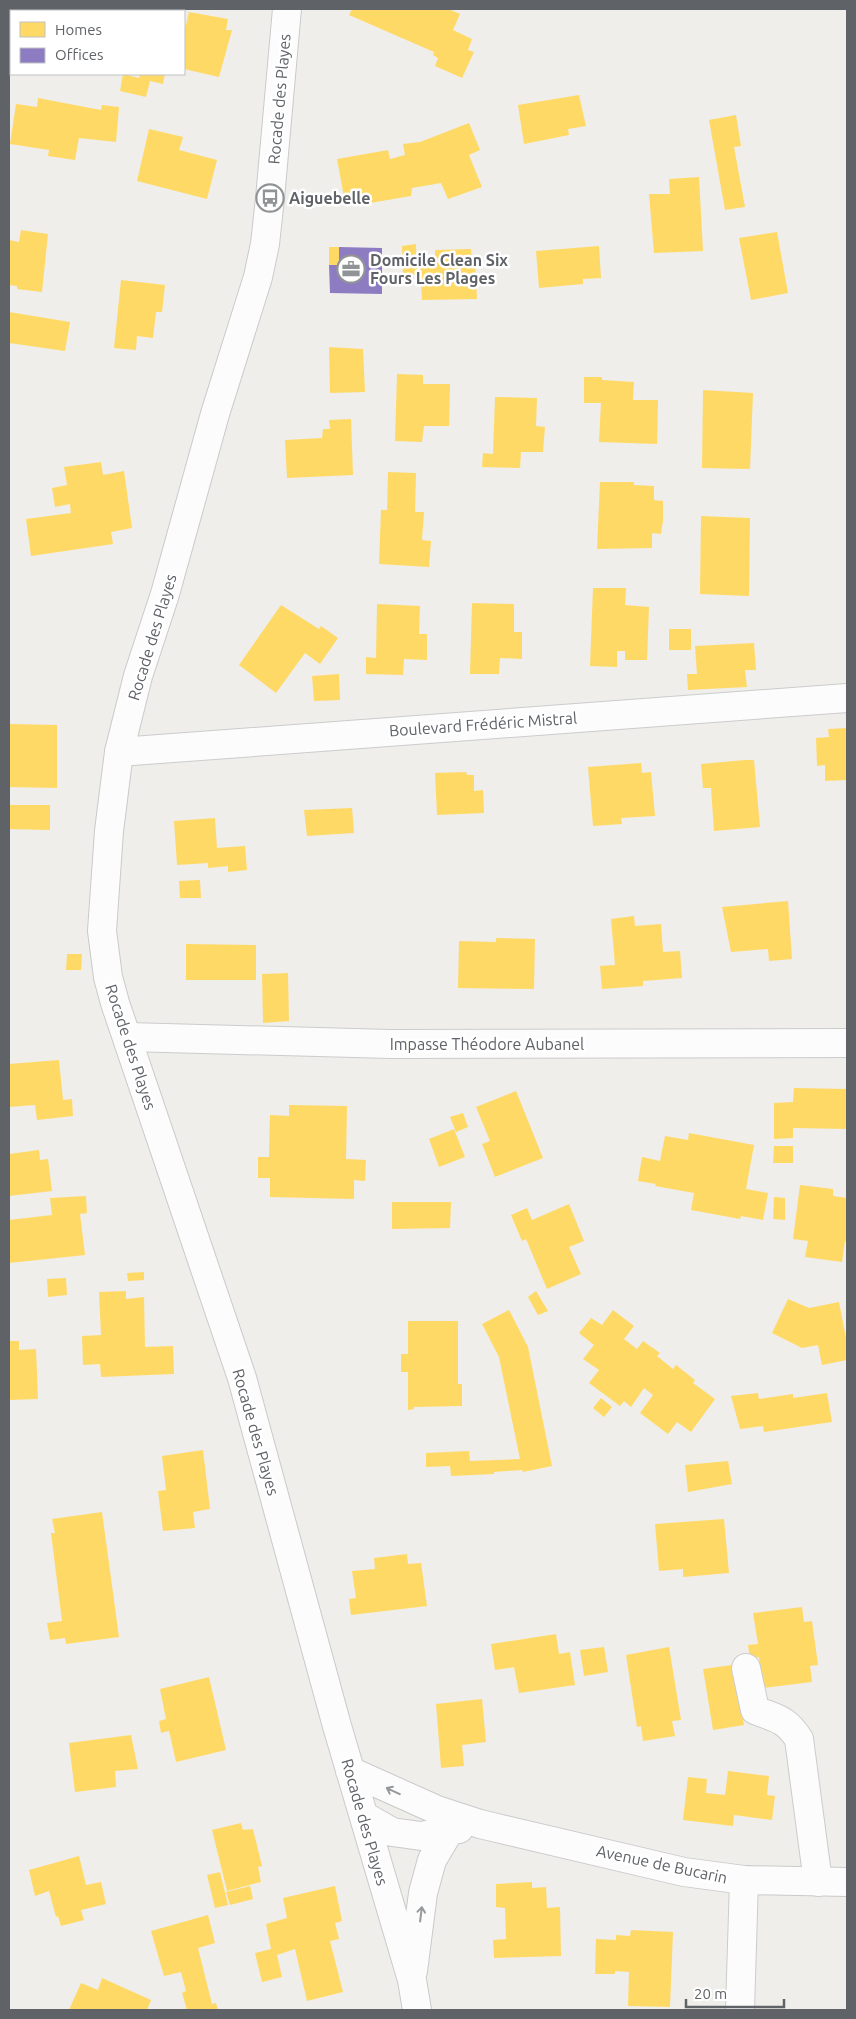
<svg xmlns="http://www.w3.org/2000/svg" width="856" height="2019" viewBox="0 0 856 2019" font-family="Ubuntu,sans-serif">
<style>
.homes{fill:#ffd966}
.offices{fill:#8e7cc3}
.lines{fill:none;stroke-linecap:round;stroke-linejoin:round}
.street-casing{stroke:#cbcccc;stroke-width:30}
.secondary-casing{stroke:#cacacb;stroke-width:30}
.street{stroke:#fdfcfc;stroke-width:28}
.secondary{stroke:#fdfcfc;stroke-width:28}
.oneway{stroke:#96999c}
.labels{text-anchor:middle;stroke-width:5;stroke-linejoin:round;paint-order:stroke}
.street-label{font-size:16px;fill:#5f6368;stroke:#fff}
.poi-label{font-size:16px;font-weight:bold;fill:#5f6368;stroke:#fff;text-anchor:start}
</style>
<rect width="100%" height="100%" fill="#efeeea"/>
<path class="homes" d="M 352,9 L 437,10 L 448,9 L 460,14 L 453,30 L 472,39 L 468,50 L 474,52 L 462,78 L 435,66 L 438,58 L 433,55 L 434,52 L 349,15 Z
M 189,12 L 228,19 L 226,30 L 232,30 L 219,77 L 184,69 L 184,33 Z
M 123,74 L 139,78 L 140,74 L 165,74 L 163,84 L 150,81 L 146,97 L 120,91 Z
M 579,95 L 586,126 L 568,129 L 569,135 L 524,144 L 518,105 Z
M 38,98 L 101,110 L 102,105 L 119,107 L 116,142 L 79,138 L 75,160 L 48,156 L 49,150 L 10,144 L 16,104 L 37,107 Z
M 736,115 L 741,146 L 734,147 L 745,207 L 725,210 L 709,120 Z
M 469,123 L 480,150 L 469,155 L 482,187 L 448,199 L 441,183 L 412,188 L 411,196 L 370,203 L 368,194 L 344,197 L 337,159 L 388,150 L 390,159 L 405,155 L 403,144 L 420,142 Z
M 149,129 L 183,137 L 179,150 L 217,160 L 207,199 L 137,181 Z
M 699,177 L 703,251 L 654,253 L 649,194 L 670,194 L 669,179 Z
M 21,230 L 48,234 L 42,292 L 17,289 L 17,286 L 9,285 L 9,240 L 19,242 Z
M 777,232 L 788,293 L 751,300 L 739,238 Z
M 416,244 L 417,275 L 403,275 L 402,246 Z
M 599,246 L 601,278 L 583,279 L 583,284 L 539,288 L 536,251 Z
M 329,247 L 339,247 L 339,265 L 329,265 Z
M 471,249 L 472,260 L 475,260 L 477,299 L 422,300 L 420,262 L 435,261 L 435,250 Z
M 121,280 L 165,285 L 162,312 L 156,312 L 153,338 L 137,336 L 136,350 L 114,348 Z
M 9,312 L 70,322 L 65,351 L 9,343 Z
M 329,347 L 363,349 L 365,392 L 330,393 Z
M 397,374 L 423,375 L 423,384 L 450,384 L 449,426 L 424,426 L 422,442 L 395,441 Z
M 584,377 L 602,377 L 602,380 L 634,382 L 633,400 L 658,400 L 657,444 L 599,442 L 601,403 L 584,403 Z
M 703,390 L 753,393 L 750,469 L 702,468 Z
M 495,397 L 537,398 L 536,426 L 545,427 L 543,452 L 521,452 L 520,468 L 482,467 L 483,453 L 493,454 Z
M 351,419 L 353,475 L 287,478 L 285,440 L 322,438 L 323,429 L 330,429 L 329,420 Z
M 101,462 L 103,475 L 124,471 L 132,528 L 111,532 L 113,544 L 31,556 L 26,519 L 71,513 L 70,504 L 55,507 L 52,488 L 67,485 L 64,467 Z
M 388,472 L 416,473 L 415,512 L 424,512 L 422,540 L 431,541 L 429,567 L 379,564 L 381,510 L 387,510 Z
M 600,482 L 634,482 L 634,485 L 654,486 L 654,500 L 663,501 L 663,521 L 661,534 L 652,533 L 652,548 L 597,549 Z
M 701,516 L 750,518 L 749,596 L 700,594 Z
M 593,588 L 626,588 L 625,605 L 649,607 L 647,660 L 625,660 L 625,651 L 617,651 L 617,667 L 590,666 Z
M 472,603 L 514,604 L 514,632 L 522,632 L 522,659 L 500,658 L 499,674 L 470,674 Z
M 377,604 L 420,606 L 419,634 L 427,634 L 427,660 L 404,659 L 403,675 L 366,674 L 366,657 L 376,658 Z
M 281,605 L 319,629 L 321,626 L 338,638 L 320,664 L 305,653 L 276,693 L 239,665 Z
M 669,629 L 691,629 L 691,650 L 669,650 Z
M 754,643 L 756,670 L 745,670 L 747,687 L 688,690 L 687,674 L 697,674 L 695,646 Z
M 339,674 L 340,700 L 314,701 L 312,676 Z
M 9,724 L 57,725 L 57,788 L 9,787 Z
M 847,728 L 847,780 L 825,781 L 825,765 L 817,766 L 816,738 L 829,737 L 828,729 Z
M 745,760 L 754,760 L 760,827 L 714,831 L 711,788 L 703,788 L 701,764 Z
M 641,763 L 642,773 L 651,772 L 655,816 L 621,818 L 622,824 L 593,826 L 588,767 Z
M 466,772 L 467,775 L 474,775 L 474,791 L 483,790 L 484,813 L 437,815 L 435,773 Z
M 9,805 L 50,805 L 50,830 L 9,829 Z
M 352,808 L 354,833 L 307,836 L 304,810 Z
M 215,818 L 217,848 L 245,846 L 247,870 L 228,872 L 228,866 L 208,868 L 208,863 L 177,865 L 174,821 Z
M 200,880 L 201,898 L 180,898 L 179,881 Z
M 788,901 L 792,959 L 769,961 L 768,949 L 731,952 L 722,907 Z
M 634,916 L 635,926 L 661,924 L 663,952 L 680,951 L 682,978 L 643,981 L 643,986 L 602,989 L 600,966 L 615,965 L 611,919 Z
M 496,938 L 535,939 L 534,989 L 458,988 L 459,941 L 496,942 Z
M 186,944 L 256,945 L 256,980 L 186,980 Z
M 67,954 L 82,954 L 81,970 L 66,970 Z
M 288,973 L 289,1021 L 263,1023 L 262,974 Z
M 59,1060 L 63,1100 L 72,1099 L 73,1116 L 37,1120 L 35,1105 L 9,1107 L 9,1064 Z
M 794,1088 L 847,1089 L 847,1129 L 793,1128 L 793,1138 L 774,1139 L 774,1103 L 793,1102 Z
M 516,1091 L 543,1158 L 495,1177 L 482,1144 L 490,1141 L 476,1107 Z
M 289,1105 L 347,1106 L 346,1159 L 366,1160 L 365,1181 L 354,1180 L 354,1199 L 270,1197 L 270,1178 L 258,1178 L 258,1157 L 269,1157 L 270,1115 L 289,1116 Z
M 463,1113 L 468,1127 L 456,1132 L 450,1117 Z
M 454,1129 L 465,1157 L 439,1167 L 429,1139 Z
M 689,1133 L 754,1145 L 746,1189 L 768,1193 L 763,1220 L 741,1216 L 740,1219 L 691,1210 L 694,1193 L 655,1186 L 656,1184 L 638,1181 L 642,1157 L 660,1161 L 665,1136 L 688,1140 Z
M 774,1146 L 793,1146 L 793,1163 L 773,1163 Z
M 39,1150 L 40,1160 L 48,1159 L 52,1191 L 9,1196 L 9,1154 Z
M 800,1185 L 833,1189 L 833,1196 L 847,1198 L 847,1241 L 845,1241 L 842,1262 L 805,1257 L 808,1241 L 793,1239 Z
M 86,1196 L 87,1213 L 80,1214 L 85,1255 L 9,1263 L 9,1220 L 52,1215 L 50,1198 Z
M 774,1197 L 785,1198 L 785,1220 L 773,1219 Z
M 392,1202 L 451,1202 L 450,1228 L 392,1229 Z
M 569,1204 L 584,1241 L 569,1247 L 581,1274 L 547,1289 L 526,1239 L 522,1241 L 511,1215 L 527,1208 L 532,1220 Z
M 144,1272 L 144,1280 L 128,1281 L 127,1273 Z
M 66,1278 L 67,1295 L 48,1297 L 47,1279 Z
M 126,1291 L 126,1299 L 144,1297 L 145,1347 L 173,1346 L 174,1374 L 101,1377 L 100,1364 L 83,1365 L 82,1336 L 101,1335 L 99,1292 Z
M 536,1291 L 548,1311 L 538,1315 L 528,1297 Z
M 788,1299 L 809,1308 L 839,1302 L 846,1338 L 847,1337 L 847,1360 L 822,1365 L 818,1345 L 802,1348 L 772,1333 Z
M 509,1310 L 528,1347 L 552,1466 L 523,1472 L 522,1470 L 494,1472 L 494,1474 L 451,1476 L 450,1466 L 426,1467 L 426,1453 L 469,1451 L 470,1461 L 520,1459 L 499,1357 L 482,1324 Z
M 613,1310 L 634,1326 L 624,1339 L 637,1349 L 643,1341 L 660,1353 L 657,1356 L 673,1369 L 676,1365 L 695,1380 L 693,1383 L 715,1399 L 691,1432 L 677,1422 L 668,1434 L 640,1413 L 653,1395 L 644,1388 L 631,1407 L 624,1401 L 620,1406 L 589,1383 L 599,1370 L 583,1359 L 594,1345 L 579,1333 L 591,1318 L 602,1325 Z
M 408,1321 L 458,1321 L 458,1384 L 462,1384 L 462,1406 L 414,1407 L 414,1409 L 408,1410 L 408,1372 L 401,1372 L 401,1354 L 408,1354 Z
M 9,1341 L 19,1341 L 19,1350 L 36,1349 L 38,1399 L 9,1400 Z
M 758,1393 L 759,1399 L 793,1394 L 793,1398 L 827,1393 L 832,1422 L 764,1432 L 763,1426 L 740,1429 L 731,1396 Z
M 601,1398 L 612,1407 L 604,1417 L 593,1408 Z
M 203,1450 L 210,1509 L 193,1512 L 195,1528 L 163,1531 L 158,1491 L 166,1490 L 162,1456 Z
M 728,1461 L 732,1484 L 688,1492 L 685,1465 Z
M 102,1512 L 119,1637 L 66,1644 L 65,1638 L 50,1640 L 47,1623 L 62,1621 L 51,1533 L 55,1533 L 52,1519 Z
M 724,1519 L 729,1573 L 683,1577 L 683,1569 L 659,1571 L 655,1524 Z
M 407,1554 L 408,1564 L 421,1563 L 427,1606 L 351,1615 L 349,1599 L 356,1598 L 352,1571 L 375,1569 L 374,1558 Z
M 802,1607 L 804,1622 L 812,1621 L 818,1665 L 810,1666 L 812,1682 L 763,1688 L 759,1657 L 750,1659 L 748,1645 L 758,1644 L 753,1613 Z
M 556,1634 L 559,1654 L 570,1652 L 575,1685 L 519,1693 L 514,1667 L 495,1670 L 491,1644 Z
M 604,1647 L 608,1672 L 584,1676 L 580,1650 Z
M 669,1647 L 681,1720 L 672,1721 L 675,1736 L 643,1741 L 641,1726 L 637,1727 L 626,1655 Z
M 732,1665 L 744,1725 L 713,1730 L 703,1669 Z
M 209,1677 L 226,1750 L 176,1762 L 169,1731 L 161,1733 L 159,1721 L 166,1719 L 160,1689 Z
M 482,1699 L 486,1742 L 462,1745 L 464,1766 L 441,1768 L 436,1704 Z
M 131,1735 L 138,1769 L 115,1771 L 116,1787 L 75,1792 L 69,1743 Z
M 728,1771 L 769,1776 L 767,1795 L 775,1796 L 772,1820 L 734,1815 L 733,1826 L 683,1820 L 688,1777 L 707,1779 L 706,1793 L 725,1795 Z
M 241,1823 L 243,1830 L 253,1829 L 262,1866 L 258,1867 L 261,1882 L 227,1891 L 212,1830 Z
M 79,1856 L 86,1885 L 101,1882 L 106,1904 L 81,1910 L 84,1920 L 61,1926 L 58,1916 L 56,1917 L 49,1891 L 35,1896 L 29,1870 Z
M 220,1872 L 228,1905 L 215,1908 L 207,1875 Z
M 532,1882 L 532,1888 L 546,1887 L 547,1908 L 560,1907 L 561,1956 L 494,1958 L 493,1940 L 506,1939 L 505,1908 L 496,1907 L 496,1884 Z
M 250,1886 L 253,1899 L 230,1905 L 226,1892 Z
M 335,1886 L 342,1921 L 335,1923 L 339,1939 L 330,1941 L 343,1992 L 307,2001 L 295,1949 L 277,1955 L 282,1977 L 262,1982 L 255,1953 L 271,1949 L 266,1924 L 287,1918 L 283,1898 Z
M 208,1915 L 215,1943 L 198,1948 L 212,2004 L 216,2003 L 218,2010 L 187,2010 L 182,1993 L 186,1991 L 181,1972 L 164,1976 L 151,1931 Z
M 631,1930 L 673,1932 L 670,2007 L 628,2006 L 629,1972 L 615,1971 L 615,1974 L 595,1974 L 596,1939 L 616,1940 L 616,1935 L 630,1936 Z
M 102,1978 L 151,2000 L 147,2010 L 69,2010 L 81,1983 L 98,1990 Z"/>
<path class="offices" d="M 339,247 L 382,248 L 382,294 L 330,293 L 329,265 L 339,265 Z"/>
<g class="lines">
<g class="street-casing">
<path id="street" d="M 119,752 L 847,698
M 128,1037 L 391,1044 L 847,1043
M 746,1668 L 755,1710 C 777,1719 785,1718 799,1739 L 818,1882
M 740,2010 L 744,1880"/>
</g>
<g class="secondary-casing">
<path id="secondary" d="M 287,9 L 270,198 L 265,244 L 258,277 L 215,414 L 165,594 L 138,676 L 119,752 L 109,831 L 102,931 L 108,977 L 115,1003 L 242,1378 L 337,1726 L 412,1980 L 417,2010
M 350,1771 L 437,1810 L 480,1824 L 684,1872 L 744,1880 L 847,1882
M 364,1816 L 392,1832 L 421,1836 L 459,1829
M 413,1971 L 423,1893 L 432,1860 L 448,1833"/>
</g>
<use href="#street" class="street"/>
<use href="#secondary" class="secondary"/>
</g>
<defs><path id="oneway-shaft" d="M-6 0H5M1.5-3L5.5 0L1.5 3" fill="none" stroke-width="1.6" stroke-linecap="round" stroke-linejoin="round" transform="scale(1.25)"/></defs>
<g class="oneway">
<use href="#oneway-shaft" transform="translate(393 1791) rotate(-155)"/>
<use href="#oneway-shaft" transform="translate(421 1914) rotate(-83)"/>
</g>
<defs>
<g id="bus-ring" transform="scale(1.4375)"><circle r="9.5" fill="#fff" stroke="#919496" stroke-width="1.5"/><path d="M-5-6H5V4H4V6H2V4H-2V6H-4V4H-5ZM-3.5-4V0h7V-4ZM-3.5 1.2v1.5H-2V1.2ZM2 1.2v1.5H3.5V1.2Z" fill="#919496"/></g>
<g id="office-ring" transform="scale(1.4375)"><circle r="9.5" fill="#fff" stroke="#919496" stroke-width="1.5"/><path d="M-6-3h4V-5.5h4V-3h4V5H-6ZM-1-4.5V-3h2v-1.5ZM-6 0V1H6V0Z" fill="#919496"/></g>
</defs>
<g fill-rule="evenodd">
<use href="#bus-ring" x="270" y="198"/>
<use href="#office-ring" x="351" y="269"/>
</g>
<g class="labels">
<g class="street-label">
<text transform="translate(279 99) rotate(-85)" y="6">Rocade des Playes</text>
<text transform="translate(152 637) rotate(-73)" y="6">Rocade des Playes</text>
<text transform="translate(483 724) rotate(-4)" y="6">Boulevard Frédéric Mistral</text>
<text x="487" y="1050">Impasse Théodore Aubanel</text>
<text transform="translate(131 1047) rotate(72)" y="6">Rocade des Playes</text>
<text transform="translate(256 1432) rotate(74)" y="6">Rocade des Playes</text>
<text transform="translate(365 1822) rotate(74)" y="6">Rocade des Playes</text>
<text transform="translate(662 1864) rotate(12)" y="6">Avenue de Bucarin</text>
</g>
<g class="poi-label">
<text x="289" y="204">Aiguebelle</text>
<text x="370" y="266">Domicile Clean Six<tspan x="370" dy="18">Fours Les Plages</tspan></text>
</g>
</g>
<rect width="856" height="2019" fill="none" stroke="#5f6368" stroke-width="20"/>
<rect x="10" y="10" width="175" height="65" fill="#ffffff" stroke="#bfc1c3"/>
<rect x="20" y="22" width="25" height="15" fill="#ffd966" stroke="#bfc1c3"/>
<text x="55" y="35" font-size="15" fill="#5f6368">Homes</text>
<rect x="20" y="48" width="25" height="15" fill="#8e7cc3" stroke="#bfc1c3"/>
<text x="55" y="60" font-size="15" fill="#5f6368">Offices</text>
<path d="M686 1999v8h98v-8" fill="none" stroke="#5f6368" stroke-width="2.5"/>
<text x="694" y="1999" font-size="15" fill="#5f6368" stroke="#ffffff" stroke-width="4" paint-order="stroke">20 m</text>
</svg>
